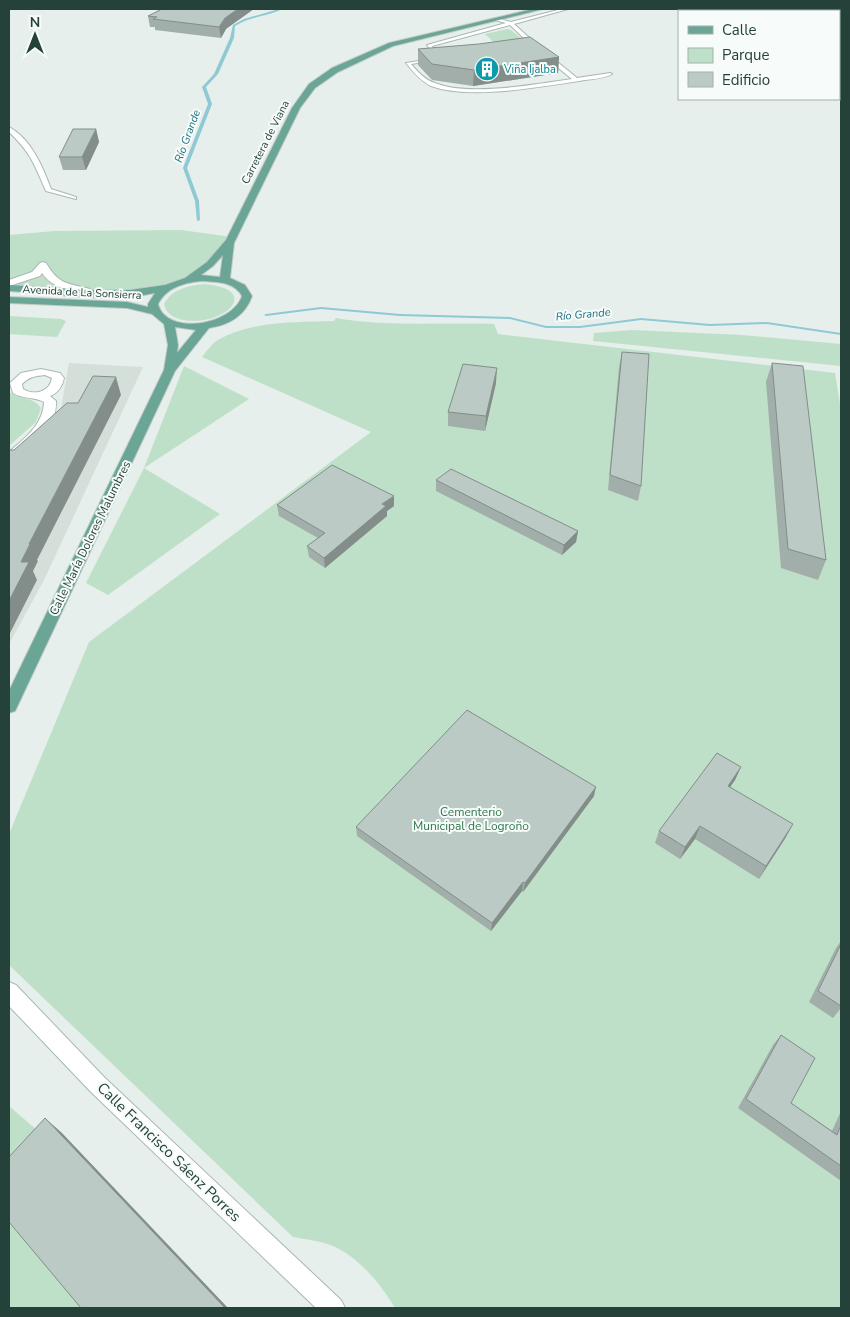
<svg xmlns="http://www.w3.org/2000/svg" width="850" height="1317" viewBox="0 0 850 1317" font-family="'Nunito Sans',sans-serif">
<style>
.built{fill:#d4dfda}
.green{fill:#bfe0c8}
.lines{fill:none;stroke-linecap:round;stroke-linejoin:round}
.stream{fill:#8ec9d4;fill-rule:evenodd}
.lane-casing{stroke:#a8b8b2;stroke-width:2}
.street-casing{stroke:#a8b8b2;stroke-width:2}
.primary-casing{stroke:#c2cac8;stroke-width:2}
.lane{fill:#fff;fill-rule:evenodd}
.street{fill:#fff;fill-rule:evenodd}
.primary{fill:#6aa596;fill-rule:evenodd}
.wall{fill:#a1aea9}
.shaded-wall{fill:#838d89}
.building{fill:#bbcac4;stroke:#838d89}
.labels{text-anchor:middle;stroke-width:4;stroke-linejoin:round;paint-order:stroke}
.far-culture-label{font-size:11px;fill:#0d838f;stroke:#f7fbf9;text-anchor:start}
.far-water-label{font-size:11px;font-style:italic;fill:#1c6f80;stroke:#f7fbf9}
.far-street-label{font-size:11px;fill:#24423a;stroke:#f7fbf9}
.street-label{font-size:12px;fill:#24423a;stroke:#f7fbf9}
.park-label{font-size:12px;fill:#2d7a4b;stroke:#f7fbf9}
.near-street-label{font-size:15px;fill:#24423a;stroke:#f7fbf9}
</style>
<rect width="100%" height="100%" fill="#e6efeb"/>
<path class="built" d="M 69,363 L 143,367 L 44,580 L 9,644 L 9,464 L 59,420 Z"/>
<path class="green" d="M 507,29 L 511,30 L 529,45 L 501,49 L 485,34 Z
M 181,230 L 232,237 L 210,264 L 188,280 L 169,286 L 116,293 L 9,288 L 9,235 L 54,231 Z
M 204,284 C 264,289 224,327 183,320 C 174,318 166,314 164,304 C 172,289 188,286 204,284 Z
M 9,316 L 61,319 L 66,321 L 57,337 L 9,334 Z
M 336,318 C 388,327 441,322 494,324 L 498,334 L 835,373 L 841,410 L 841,1308 L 395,1308 C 381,1285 363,1262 339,1249 C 325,1241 308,1240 293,1237 L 9,965 L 9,834 L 89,642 L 371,432 L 202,357 C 206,352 210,346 215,342 C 246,321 297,322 334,321 Z
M 632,330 L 742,335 L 841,344 L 841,366 L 593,341 L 594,333 Z
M 184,366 L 249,399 L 144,468 L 220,514 L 108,595 L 86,583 L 144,468 Z
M 9,392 C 19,399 34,397 41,408 L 36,422 L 9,446 Z
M 9,1106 L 52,1143 L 9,1191 Z
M 9,1210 L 96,1308 L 9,1308 Z"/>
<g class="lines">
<path class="stream" d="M 279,9 L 282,9 C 267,17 250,16 235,26 L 234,38 L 218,74 L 206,87 L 212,104 L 187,168 L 199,201 L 200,220 L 197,221 L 195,201 L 183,168 L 208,104 L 202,87 L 214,74 L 230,38 L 233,25 L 244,19 Z
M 321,307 L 400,314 L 510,317 L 546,326 L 580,326 L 641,318 L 710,324 L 767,322 L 841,333 L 841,335 L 767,324 L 710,326 L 641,320 L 580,328 L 546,328 L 510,319 L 400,316 L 321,309 L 266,316 L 264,315 L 266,314 Z"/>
<g class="lane-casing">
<path id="lane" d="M 562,9 L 568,9 L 514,24 L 537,45 L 537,47 L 533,47 L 510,25 L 432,46 L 441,60 L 439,61 L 427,45 L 506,23 L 495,20 L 495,18 L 511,22 Z
M 735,9 L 740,9 L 745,11 L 739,11 Z
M 839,48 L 841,48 L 841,51 L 839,51 Z
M 546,56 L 550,56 L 577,78 L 610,73 L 612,74 C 603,79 590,79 579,81 C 539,87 469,100 431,86 C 421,81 413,72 406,63 L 432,59 L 430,61 L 411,64 C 418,72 425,80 435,83 C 469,97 535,84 572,79 L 546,58 Z
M 9,127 C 31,139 43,167 51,189 L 76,197 L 76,199 L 46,191 C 34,164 31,153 9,132 Z"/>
</g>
<g class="street-casing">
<path id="street" d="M 43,262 L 46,263 C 59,285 67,283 90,289 L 91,291 L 86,294 C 69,290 52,288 42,273 L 40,276 L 9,286 L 9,280 L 32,272 L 40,263 Z
M 41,369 L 60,373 L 64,378 C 62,387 58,393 50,396 L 56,401 C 56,407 56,412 53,417 C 48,430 22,459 9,462 L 9,452 C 25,438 43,425 44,402 C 35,397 23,399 13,393 L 10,383 L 21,373 ZM 45,375 L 52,378 C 50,392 34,396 23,389 L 22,384 C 29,377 35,376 45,375 Z
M 9,982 L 16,985 L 105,1078 L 341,1300 L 345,1308 L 316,1308 L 91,1092 L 9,1006 Z"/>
</g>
<g class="primary-casing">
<path id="primary" d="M 533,9 L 543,9 L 393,46 L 338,72 L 315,88 L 300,108 L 234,243 L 230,278 L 245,285 L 252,296 C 245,316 229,325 209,328 L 175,371 L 17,707 L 15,711 L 9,713 L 9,691 L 164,370 L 168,345 L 164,324 L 152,314 L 127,308 L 9,303 L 9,297 L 127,302 L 148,307 L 148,304 L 155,293 C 108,303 57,294 9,291 L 9,285 L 89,290 L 130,290 L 165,285 L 185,278 L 207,262 L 226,240 L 292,108 L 309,84 L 332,68 L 389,43 ZM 223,255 L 220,277 L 201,275 L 213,266 ZM 201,281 C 216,282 234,281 242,296 C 232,326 166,336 158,304 C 167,287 184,283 201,281 ZM 175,327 L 196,330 L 177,353 L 178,345 Z"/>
</g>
<use href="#lane" class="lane"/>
<use href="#street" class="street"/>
<use href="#primary" class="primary"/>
</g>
<path class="wall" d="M 162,9 L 226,29 L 221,38 L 155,30 L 155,27 L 150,27 L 148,16 Z
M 418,49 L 559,57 L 558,73 L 473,86 L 432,80 L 418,65 Z
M 96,129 L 99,142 L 86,170 L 63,170 L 59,157 Z
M 622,352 L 641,486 L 638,501 L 608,490 L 619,367 Z
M 772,363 L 826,560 L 818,580 L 781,568 L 766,382 Z
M 496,383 L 485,431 L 448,426 L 448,412 Z
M 436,480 L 578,531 L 576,542 L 562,555 L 436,491 Z
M 394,496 L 394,506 L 387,511 L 387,516 L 325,568 L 309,557 L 307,546 L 318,538 L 279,516 L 277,505 Z
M 741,767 L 735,780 L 730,787 L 786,837 L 759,879 L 695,839 L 680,859 L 655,843 L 659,831 Z
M 594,796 L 523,892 L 522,891 L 491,931 L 357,836 L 356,827 Z
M 841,941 L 841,1008 L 833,1018 L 809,1002 L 836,948 Z
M 781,1035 L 791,1103 L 832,1131 L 841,1111 L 841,1181 L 738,1108 L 773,1045 Z"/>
<path class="shaded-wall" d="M 238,9 L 254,9 L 226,29 L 221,38 L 219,27 L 225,18 Z
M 559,57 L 558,73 L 473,86 L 474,70 Z
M 96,129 L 99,142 L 86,170 L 82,157 Z
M 497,368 L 496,383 L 485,431 L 486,416 Z
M 116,377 L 121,395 L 37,560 L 38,561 L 33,571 L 37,580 L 9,635 L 9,601 L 21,562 L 29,544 Z
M 394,496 L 394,506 L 387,511 L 387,516 L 325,568 L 324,558 L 382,504 Z
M 578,531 L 576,542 L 562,555 L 564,545 Z
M 741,767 L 735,780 L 722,799 L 728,786 Z
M 596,787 L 594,796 L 523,892 L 525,883 Z
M 793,824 L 786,837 L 759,879 L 766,866 Z
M 700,826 L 695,839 L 680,859 L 685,847 Z
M 523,882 L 522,891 L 491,931 L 492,923 Z
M 45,1118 L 62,1133 L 228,1308 L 225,1308 Z"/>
<path class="building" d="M 162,9 L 238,9 L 225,18 L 219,27 L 153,19 L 157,17 L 148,16 Z
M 530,37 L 559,57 L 474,70 L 432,64 L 418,49 L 479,44 Z
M 73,129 L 96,129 L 82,157 L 59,157 Z
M 622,352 L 649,354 L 641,486 L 610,475 Z
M 772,363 L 803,366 L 826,560 L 788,549 Z
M 463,364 L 497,368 L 486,416 L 448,412 Z
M 93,376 L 116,377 L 29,544 L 30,544 L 21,562 L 29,562 L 9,601 L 9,450 L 14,450 L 67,403 L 78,403 Z
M 332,465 L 394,496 L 382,504 L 386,506 L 324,558 L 307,546 L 325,533 L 277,505 Z
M 451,469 L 578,531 L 564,545 L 436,480 Z
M 467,710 L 596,787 L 525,883 L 523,882 L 492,923 L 356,827 Z
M 717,753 L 741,767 L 728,786 L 793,824 L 766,866 L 700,826 L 685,847 L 659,831 Z
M 841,944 L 841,1006 L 818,991 Z
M 781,1035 L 815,1058 L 791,1103 L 837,1135 L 841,1125 L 841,1166 L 746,1099 Z
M 45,1118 L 225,1308 L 81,1308 L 9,1222 L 9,1157 Z"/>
<defs>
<g id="building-disc" transform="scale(1.25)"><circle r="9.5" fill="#0f9aa8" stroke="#f7fbf9"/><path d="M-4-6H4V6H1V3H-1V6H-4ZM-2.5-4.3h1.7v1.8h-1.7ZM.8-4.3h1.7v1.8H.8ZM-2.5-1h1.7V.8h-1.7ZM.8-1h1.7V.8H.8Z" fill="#fff"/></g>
</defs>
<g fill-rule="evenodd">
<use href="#building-disc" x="487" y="69"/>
</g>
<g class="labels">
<g class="far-culture-label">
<text x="504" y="73">Viña Ijalba</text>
</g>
<g class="far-water-label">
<text transform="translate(187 136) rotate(-70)" y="4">Río Grande</text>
<text transform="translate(583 314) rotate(-5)" y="4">Río Grande</text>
</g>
<g class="far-street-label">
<text transform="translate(265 142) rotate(-63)" y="4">Carretera de Viana</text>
<text transform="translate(82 292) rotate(3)" y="4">Avenida de La Sonsierra</text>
</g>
<g class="street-label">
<text transform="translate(90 538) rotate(-64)" y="4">Calle María Dolores Malumbres</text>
</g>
<g class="park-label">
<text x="471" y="816">Cementerio<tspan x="471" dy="14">Municipal de Logroño</tspan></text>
</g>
<g class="near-street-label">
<text transform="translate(169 1152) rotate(44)" y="5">Calle Francisco Sáenz Porres</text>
</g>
</g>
<rect width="850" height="1317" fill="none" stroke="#24423a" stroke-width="20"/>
<rect x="678" y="10" width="162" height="90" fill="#f7fbf9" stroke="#a3b1ad"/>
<rect x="688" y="26" width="25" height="8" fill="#6aa596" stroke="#a3b1ad"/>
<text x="722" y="35" font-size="15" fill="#24423a">Calle</text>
<rect x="688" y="48" width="25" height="15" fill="#bfe0c8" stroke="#a3b1ad"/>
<text x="722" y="60" font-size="15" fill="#24423a">Parque</text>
<rect x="688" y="72" width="25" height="15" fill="#bbcac4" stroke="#a3b1ad"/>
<text x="722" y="85" font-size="15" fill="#24423a">Edificio</text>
<g transform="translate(35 35)" stroke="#f7fbf9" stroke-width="4" paint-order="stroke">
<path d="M0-4L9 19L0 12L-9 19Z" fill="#24423a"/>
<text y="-8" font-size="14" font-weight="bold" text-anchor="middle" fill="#24423a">N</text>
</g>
</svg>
